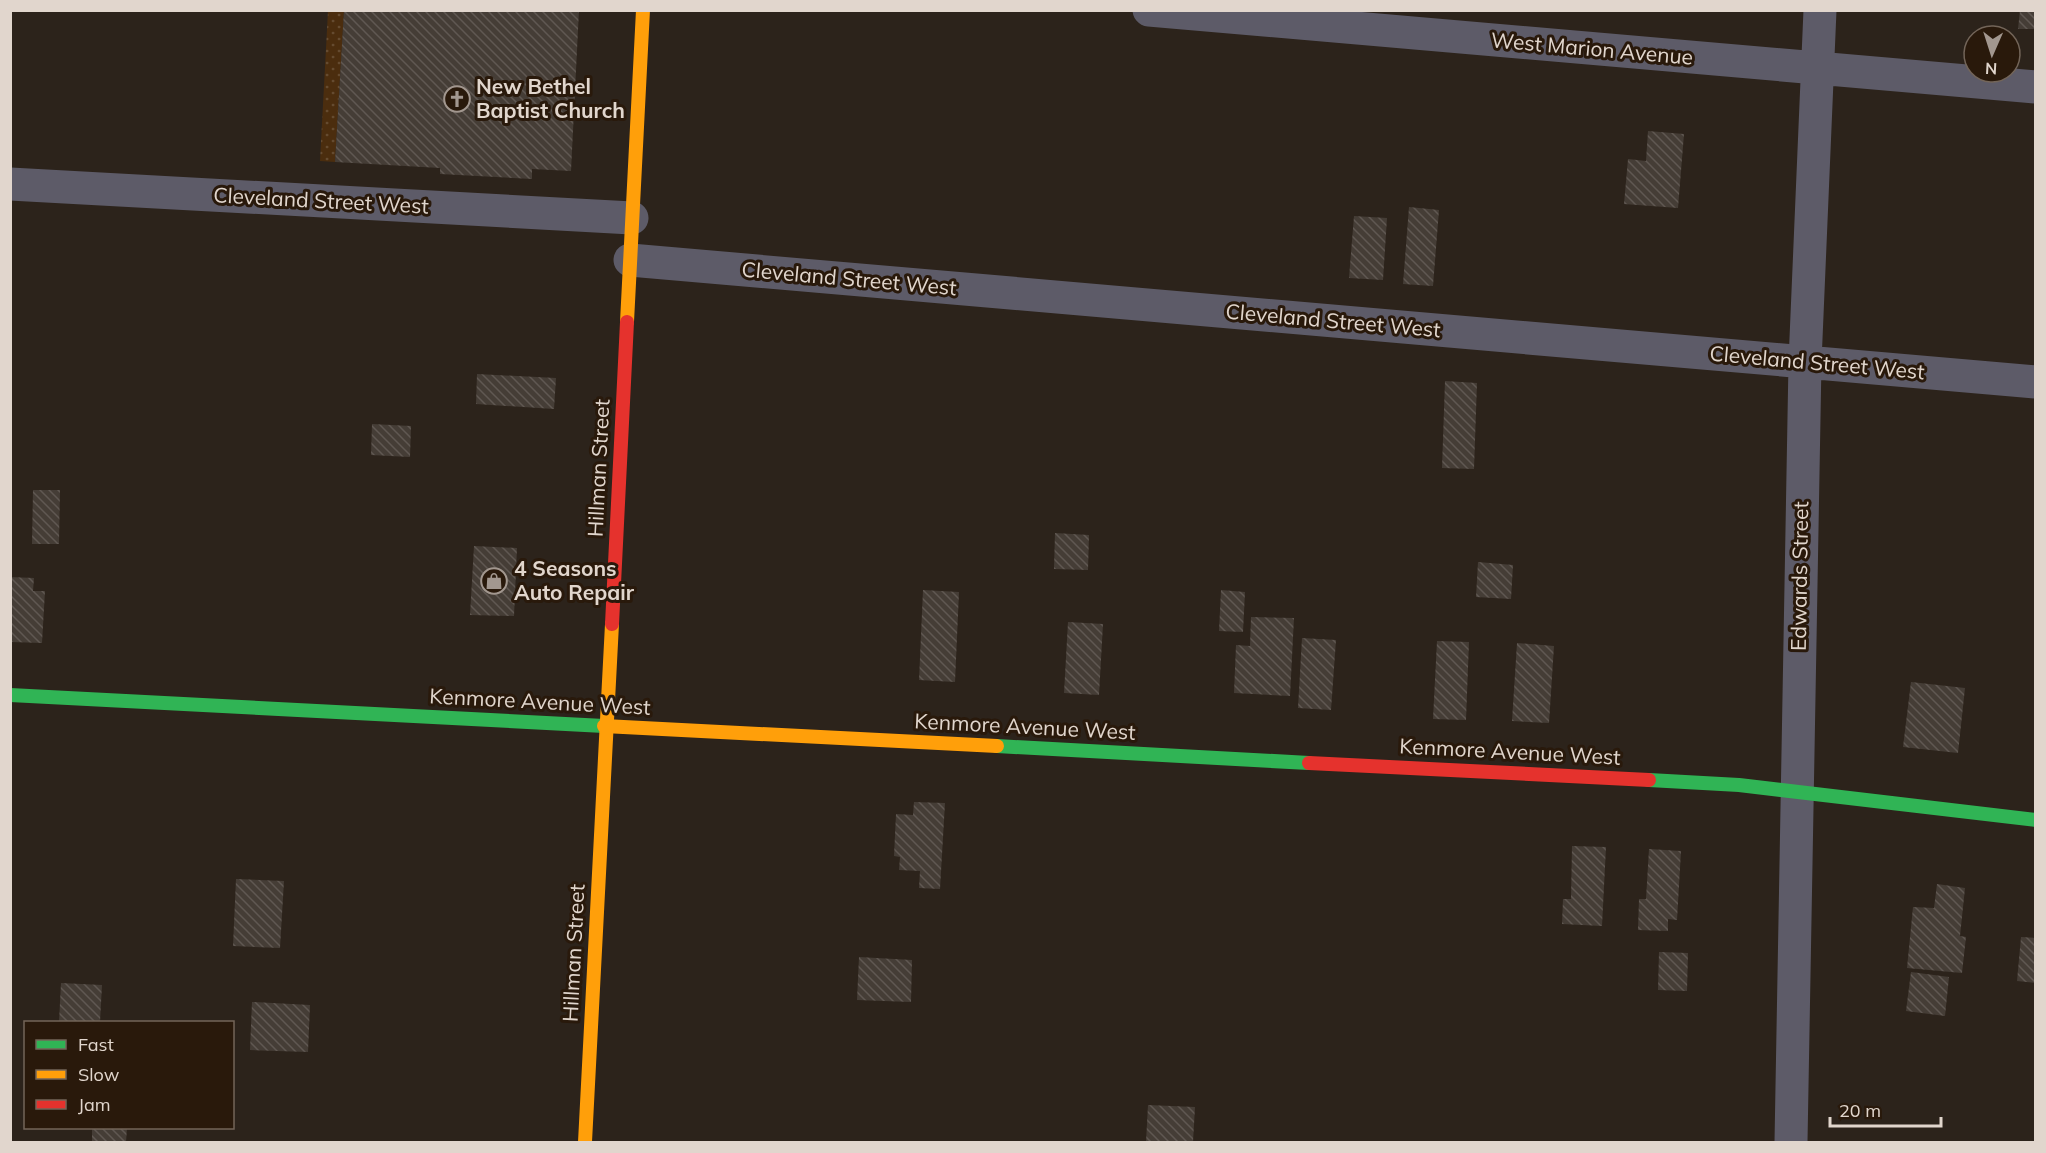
<svg xmlns="http://www.w3.org/2000/svg" width="2046" height="1153" viewBox="0 0 2046 1153" font-family="Mulish,sans-serif">
<style>
.grass{fill:url(#grass-dots)}
.building{fill:url(#building-back-hatch)}
.lines{fill:none;stroke-linecap:round;stroke-linejoin:round}
.street{stroke:#5d5b68;stroke-width:33}
.fast{stroke:#30b455;stroke-width:14}
.slow{stroke:#ff9f0a;stroke-width:14}
.jam{stroke:#e5322d;stroke-width:14}
.labels{text-anchor:middle;stroke-width:6;stroke-linejoin:round;paint-order:stroke}
.street-label{font-size:21px;fill:#e1d6cd;stroke:#29190b}
.poi-label{font-size:21px;font-weight:bold;fill:#e1d6cd;stroke:#29190b;text-anchor:start}
</style>
<defs>
<pattern id="grass-dots" width="8" height="8" patternUnits="userSpaceOnUse" patternTransform="scale(1.5)"><rect width="8" height="8" fill="#4b2d0e"/><path d="M2 2h.1M6 6h.1" fill="none" stroke="#654b30" stroke-width="1.8" stroke-linecap="round"/></pattern>
<pattern id="building-back-hatch" width="6" height="6" patternUnits="userSpaceOnUse" patternTransform="scale(1.5)"><rect width="6" height="6" fill="#453d36"/><path d="M-1 5l2 2M0 0l6 6M5-1l2 2" fill="none" stroke="#605852"/></pattern>
</defs>
<rect width="100%" height="100%" fill="#2c231b"/>
<path class="grass" d="M 328,11 L 344,11 L 335,162 L 320,161 Z"/>
<path class="building" d="M 344,10 L 579,10 L 571,171 L 532,169 L 532,179 L 440,174 L 440,168 L 335,162 Z
M 2020,10 L 2036,10 L 2036,29 L 2018,29 Z
M 1648,131 L 1684,134 L 1678,208 L 1624,204 L 1628,159 L 1646,161 Z
M 1409,207 L 1439,210 L 1433,286 L 1403,284 Z
M 1354,216 L 1387,218 L 1383,280 L 1349,278 Z
M 477,374 L 556,378 L 554,409 L 476,404 Z
M 1445,381 L 1477,383 L 1474,469 L 1442,468 Z
M 372,424 L 411,426 L 410,457 L 371,455 Z
M 33,490 L 60,490 L 59,544 L 32,544 Z
M 1055,533 L 1089,535 L 1088,570 L 1054,569 Z
M 474,546 L 517,548 L 514,616 L 470,615 Z
M 1478,562 L 1513,565 L 1511,599 L 1476,597 Z
M 10,577 L 34,578 L 33,591 L 45,591 L 42,643 L 11,642 Z
M 923,590 L 959,592 L 955,682 L 919,680 Z
M 1221,590 L 1245,592 L 1243,632 L 1219,631 Z
M 1251,617 L 1294,618 L 1290,696 L 1234,693 L 1236,645 L 1250,646 Z
M 1068,622 L 1103,624 L 1099,695 L 1064,693 Z
M 1302,638 L 1336,640 L 1331,710 L 1298,708 Z
M 1437,641 L 1469,642 L 1466,720 L 1433,719 Z
M 1517,643 L 1554,646 L 1549,723 L 1512,721 Z
M 1911,682 L 1965,688 L 1958,753 L 1903,747 Z
M 914,802 L 945,803 L 940,889 L 919,888 L 920,871 L 899,870 L 900,857 L 894,856 L 896,814 L 913,815 Z
M 1572,846 L 1606,847 L 1602,926 L 1562,924 L 1563,899 L 1571,899 Z
M 1649,849 L 1681,851 L 1677,920 L 1668,919 L 1668,931 L 1638,930 L 1639,899 L 1646,899 Z
M 236,879 L 284,881 L 280,948 L 233,946 Z
M 1937,884 L 1965,888 L 1960,936 L 1966,937 L 1962,973 L 1907,968 L 1913,907 L 1934,908 Z
M 2021,937 L 2036,938 L 2036,983 L 2017,981 Z
M 1659,952 L 1688,953 L 1687,991 L 1658,990 Z
M 859,957 L 912,960 L 911,1002 L 857,1000 Z
M 1911,972 L 1949,977 L 1945,1016 L 1906,1011 Z
M 61,983 L 102,985 L 100,1022 L 59,1022 Z
M 252,1002 L 310,1005 L 308,1052 L 250,1050 Z
M 1148,1105 L 1195,1107 L 1193,1142 L 1146,1142 Z
M 92,1128 L 127,1128 L 126,1142 L 92,1142 Z"/>
<g class="lines">
<path class="street" d="M 1149,10 L 2036,87
M 10,184 L 632,218
M 630,260 L 2036,382
M 1791,1142 L 1805,362 L 1820,10"/>
<path class="fast" d="M 10,695 L 604,726
M 997,746 L 1309,763
M 1649,780 L 1739,785 L 2036,820"/>
<path class="slow" d="M 627,322 L 643,10
M 604,726 L 997,746
M 585,1142 L 612,624"/>
<path class="jam" d="M 612,624 L 627,322
M 1309,763 L 1649,780"/>
</g>
<defs>
<g id="church-ring" transform="scale(1.35)"><circle r="9.5" fill="#29190b" stroke="#a2978f" stroke-width="1.5"/><path d="M-1.2-6h2.4v3.5h3.3v2.4h-3.3V6h-2.4V-.1h-3.3v-2.4h3.3Z" fill="#a2978f"/></g>
<g id="shop-ring" transform="scale(1.35)"><circle r="9.5" fill="#29190b" stroke="#a2978f" stroke-width="1.5"/><path d="M-5-2.5h2.3a2.7 3.5 0 0 1 5.4 0H5L5.5 6h-11ZM-1.5-2.5h3a1.5 2.3 0 0 0-3 0Z" fill="#a2978f"/></g>
</defs>
<g fill-rule="evenodd">
<use href="#church-ring" x="457" y="99"/>
<use href="#shop-ring" x="494" y="581"/>
</g>
<g class="labels">
<g class="street-label">
<text transform="translate(1592 49) rotate(5)" y="7">West Marion Avenue</text>
<text transform="translate(321 201) rotate(3)" y="7">Cleveland Street West</text>
<text transform="translate(849 279) rotate(5)" y="7">Cleveland Street West</text>
<text transform="translate(1333 321) rotate(5)" y="7">Cleveland Street West</text>
<text transform="translate(1817 363) rotate(5)" y="7">Cleveland Street West</text>
<text transform="translate(599 468) rotate(-87)" y="7">Hillman Street</text>
<text transform="translate(1800 576) rotate(-89)" y="7">Edwards Street</text>
<text transform="translate(540 702) rotate(3)" y="7">Kenmore Avenue West</text>
<text transform="translate(1025 727) rotate(3)" y="7">Kenmore Avenue West</text>
<text transform="translate(1510 752) rotate(3)" y="7">Kenmore Avenue West</text>
<text transform="translate(574 953) rotate(-87)" y="7">Hillman Street</text>
</g>
<g class="poi-label">
<text x="476" y="94">New Bethel<tspan x="476" dy="24">Baptist Church</tspan></text>
<text x="514" y="576">4 Seasons<tspan x="514" dy="24">Auto Repair</tspan></text>
</g>
</g>
<rect width="2046" height="1153" fill="none" stroke="#e1d6cd" stroke-width="24"/>
<rect x="24" y="1021" width="210" height="108" fill="#29190b" stroke="#736559" stroke-width="1.5"/>
<rect x="36" y="1040" width="30" height="9" fill="#30b455" stroke="#736559" stroke-width="1.5"/>
<text x="78" y="1051" font-size="18" fill="#e1d6cd">Fast</text>
<rect x="36" y="1070" width="30" height="9" fill="#ff9f0a" stroke="#736559" stroke-width="1.5"/>
<text x="78" y="1081" font-size="18" fill="#e1d6cd">Slow</text>
<rect x="36" y="1100" width="30" height="9" fill="#e5322d" stroke="#736559" stroke-width="1.5"/>
<text x="78" y="1111" font-size="18" fill="#e1d6cd">Jam</text>
<g transform="translate(1992 54) rotate(183)"><circle r="28" fill="#29190b" stroke="#736559" stroke-width="1.5"/>
<path d="M0-4.5L10 22L0 15L-10 22Z" fill="#a2978f"/>
<text y="-9" font-size="16" font-weight="bold" text-anchor="middle" fill="#e1d6cd">N</text>
</g>
<path d="M1830 1117v9h111v-9" fill="none" stroke="#e1d6cd" stroke-width="3"/>
<text x="1839" y="1117" font-size="18" fill="#e1d6cd" stroke="#29190b" stroke-width="4.5" paint-order="stroke">20 m</text>
</svg>
